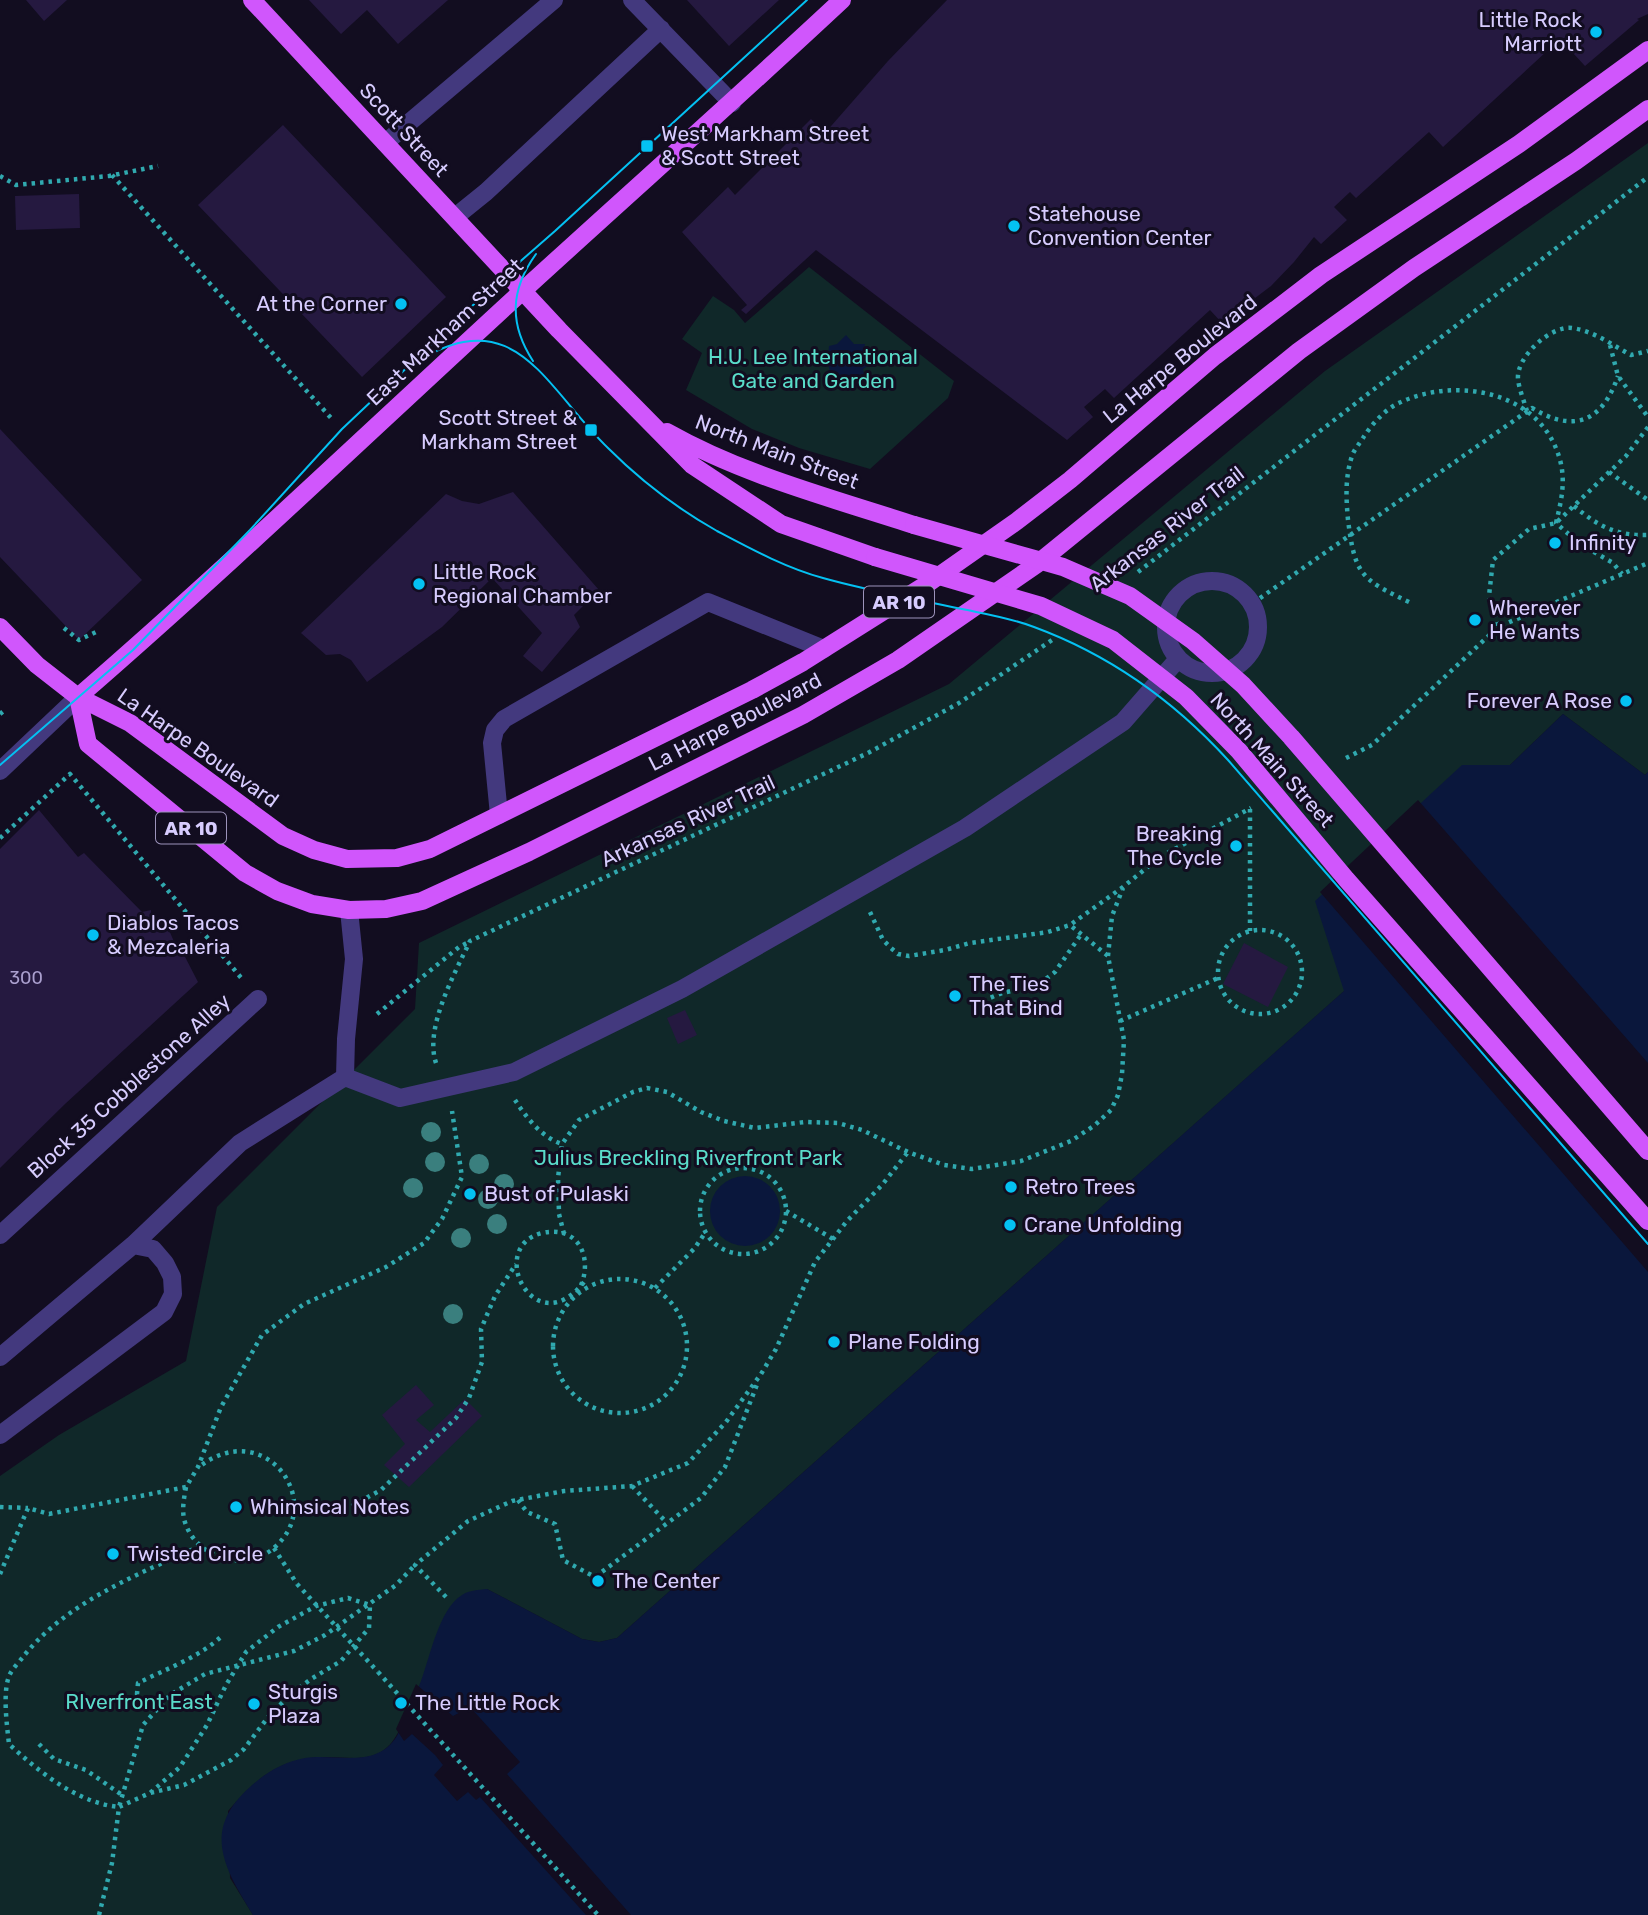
<svg xmlns="http://www.w3.org/2000/svg" width="1648" height="1915" viewBox="0 0 1648 1915" font-family="Rubik,sans-serif">
<style>
.green{fill:#102829}
.water{fill:#0a173c}
.pier{fill:#120d20}
.building{fill:#251940}
.lines{fill:none;stroke-linecap:round;stroke-linejoin:round}
.path{stroke:#30a9af;stroke-width:4.5;stroke-dasharray:3.5 5;stroke-linecap:butt}
.minor{stroke:#43397e;stroke-width:18}
.major{stroke:#d056fc;stroke-width:18}
.tram{stroke:#04c1f2;stroke-width:2}
.path-bridge{stroke:#30a9af;stroke-width:4.5;stroke-dasharray:3.5 5;stroke-linecap:butt}
.major-bridge{stroke:#d056fc;stroke-width:18}
.tree{fill:#3a7f7e}
.poi-dot{fill:#04c1f2;stroke:#120d20;stroke-width:2.5}
.labels{text-anchor:middle;stroke-width:6;stroke-linejoin:round;paint-order:stroke}
.number-label{font-size:18px;fill:#aa9fce}
.shield{fill:#120d20;stroke:#9c93bb;stroke-width:2}
.shield-label{font-size:19px;font-weight:bold;fill:#d7ccfe}
.poi-label{font-size:21px;fill:#d7ccfe;stroke:#120d20;text-anchor:start}
.street-label{font-size:21px;fill:#d7ccfe;stroke:#120d20}
.park-label{font-size:21px;fill:#5adcca;stroke:#120d20}
</style>
<rect width="100%" height="100%" fill="#120d20"/>
<path class="green" d="M 1648,143 L 1648,772 L 1645,775 L 1563,714 L 1510,765 L 1352,984 L 617,1638 L 599,1642 L 582,1639 L 487,1589 C 459,1628 428,1665 408,1709 C 401,1726 396,1744 379,1753 C 363,1761 345,1757 327,1757 C 281,1757 256,1778 228,1811 L 230,1878 L 253,1915 L 0,1915 L 0,1476 L 59,1435 L 186,1361 L 217,1207 L 415,1009 L 419,943 L 949,684 L 1325,371 Z
M 809,267 L 954,381 L 948,398 L 870,469 L 799,448 L 752,429 L 686,390 L 702,353 L 682,339 L 713,296 L 734,310 L 745,323 Z"/>
<path class="water" d="M 846,335 L 854,344 L 865,344 L 863,354 L 871,364 L 863,369 L 865,378 L 853,379 L 848,387 L 831,377 L 829,367 L 822,362 L 828,356 L 829,346 L 837,344 Z
M 1563,714 L 1645,775 L 1648,772 L 1648,1915 L 253,1915 C 225,1869 201,1831 249,1788 C 265,1773 283,1762 305,1758 C 335,1753 373,1769 395,1739 C 399,1734 401,1726 404,1720 C 410,1707 416,1694 421,1681 C 430,1657 439,1609 462,1595 C 470,1590 478,1590 487,1589 L 582,1639 L 599,1642 L 617,1638 L 1344,991 L 1315,901 L 1462,765 L 1510,765 Z
M710 1211a35 35 0 1 1 70 0a35 35 0 1 1-70 0Z"/>
<path class="pier" d="M 1418,800 L 1648,1063 L 1648,1272 L 1320,892 Z
M 416,1684 L 453,1716 L 470,1707 L 520,1762 L 507,1774 L 631,1915 L 586,1915 L 480,1797 L 476,1800 L 468,1792 L 457,1801 L 434,1775 L 443,1765 L 435,1755 L 412,1734 L 404,1741 L 396,1729 Z"/>
<path class="building" d="M 26,0 L 67,0 L 44,21 Z
M 309,0 L 448,0 L 398,44 L 367,10 L 341,34 Z
M 687,0 L 779,0 L 729,46 Z
M 947,0 L 1648,0 L 1648,14 L 1637,19 L 1639,20 L 1585,66 L 1560,39 L 1443,147 L 1429,132 L 1356,198 L 1350,192 L 1334,207 L 1347,220 L 1321,244 L 1314,237 L 1294,262 L 1271,286 L 1222,323 L 1210,310 L 1114,398 L 1105,389 L 1084,407 L 1093,417 L 1067,440 L 816,250 L 746,314 L 741,310 L 747,305 L 682,232 L 728,187 L 735,195 L 811,119 L 825,133 L 888,61 Z
M 283,125 L 446,297 L 362,377 L 198,205 Z
M 79,194 L 80,228 L 16,230 L 15,196 Z
M 0,429 L 142,580 L 79,640 L 0,557 Z
M 513,492 L 599,590 L 574,615 L 580,627 L 542,672 L 523,656 L 542,633 L 492,578 L 442,627 L 367,682 L 351,660 L 340,654 L 326,655 L 301,633 L 446,494 L 462,501 L 479,504 Z
M 39,810 L 78,857 L 84,853 L 142,912 L 151,910 L 151,919 L 163,916 L 178,951 L 183,953 L 198,982 L 65,1104 L 0,1168 L 0,849 Z
M 1244,943 L 1288,967 L 1268,1007 L 1223,984 Z
M 685,1010 L 697,1035 L 678,1044 L 667,1018 Z
M 416,1385 L 434,1405 L 416,1420 L 430,1432 L 465,1399 L 482,1416 L 409,1487 L 384,1465 L 405,1444 L 382,1415 Z"/>
<g class="lines">
<path class="path" d="M 112,175 L 332,419
M 0,176 L 16,185 L 109,176 L 158,166
M 1610,345 L 1618,376 L 1648,417
M 1527,411 C 1524,401 1519,389 1518,379 C 1516,357 1551,325 1572,328 C 1594,331 1612,345 1631,355 L 1648,351
M 1648,427 L 1626,456 L 1556,523 L 1529,529 L 1493,560 L 1489,596 L 1498,627 L 1648,563
M 1609,472 L 1648,500
M 1574,506 C 1598,526 1616,536 1648,535
M 1138,572 L 1648,177
M 1409,602 C 1360,579 1355,574 1348,520 C 1346,498 1345,477 1352,456 C 1354,450 1359,444 1363,438 C 1371,425 1386,408 1401,402 C 1458,376 1542,392 1560,460 C 1566,482 1561,502 1556,523 L 1580,544 L 1613,563 L 1622,574
M 1253,603 L 1532,408 C 1573,433 1602,423 1618,376
M 64,628 L 79,640 L 96,632
M 0,714 L 6,709
M 1346,758 L 1372,745 L 1498,627
M 1250,809 L 1250,931
M 0,838 L 70,774 L 243,980
M 870,912 L 883,940 L 891,948 L 898,954 L 909,956 L 945,950 L 970,943 L 1048,932 L 1070,925 L 1123,887 L 1160,857 L 1251,808
M1218 972a42 42 0 1 1 84 0a42 42 0 1 1-84 0Z
M 1108,956 L 1112,916 L 1123,888
M 975,1004 L 1002,993 L 1038,985 L 1055,972 L 1080,936
M 377,1014 L 459,947 L 469,942
M 1120,1021 L 1218,978
M 436,1063 C 424,1028 455,973 470,941 L 868,753 L 959,703 L 1052,640
M 515,1100 C 526,1117 541,1137 562,1144
M700 1211a43 43 0 1 1 86 0a43 43 0 1 1-86 0Z
M 786,1211 L 833,1239
M 564,1234 L 559,1214 L 558,1178 L 562,1144 L 579,1120 L 633,1092 L 647,1088 L 667,1092 L 701,1112 L 724,1121 L 755,1128 L 805,1122 L 838,1123 L 862,1130 L 908,1152 L 944,1165 L 972,1169 L 1021,1161 L 1071,1141 L 1095,1125 L 1111,1110 L 1118,1095 L 1122,1074 L 1124,1040 L 1108,956 L 1070,925
M553 1346a67 67 0 1 1 134 0a67 67 0 1 1-134 0Z
M 655,1288 L 694,1249 L 705,1233
M 577,1293 C 595,1264 582,1224 542,1233 C 485,1247 535,1345 584,1282
M 632,1486 L 667,1523
M 186,1487 C 184,1498 182,1508 184,1519 C 194,1558 245,1574 275,1547 C 327,1501 264,1416 199,1467
M 518,1500 L 527,1512 L 555,1524 L 563,1560 L 595,1577 L 701,1498 L 725,1467 L 758,1382
M 0,1507 L 28,1508
M 293,1512 L 348,1508 L 381,1490 L 456,1418 L 469,1398 L 482,1362 L 481,1329 L 495,1296 L 516,1264
M 200,1546 C 139,1574 66,1602 23,1657 C 19,1662 13,1668 10,1674 C 2,1690 7,1726 9,1744 C 38,1771 77,1803 119,1807 L 143,1725 L 170,1695 L 205,1674 L 294,1651 L 325,1635 L 396,1585 L 415,1565
M 274,1548 L 297,1584
M 0,1574 L 28,1508 L 49,1514 L 186,1487 L 198,1467 L 221,1407 L 262,1335 L 304,1304 L 386,1267 L 424,1243 L 442,1219 L 462,1177 L 452,1111
M 446,1597 L 415,1565 L 468,1521 L 512,1501 L 564,1491 L 632,1486 L 688,1463 L 726,1422 L 761,1374 L 776,1349 L 815,1262 L 847,1221 L 882,1185 L 908,1152
M 378,1672 L 598,1915
M 155,1710 L 143,1706 L 137,1694 L 138,1683 C 166,1669 200,1657 223,1635
M 39,1744 L 54,1759 L 86,1770 L 122,1795
M 99,1915 L 112,1863 L 119,1807 L 150,1793 L 180,1767 L 207,1725 L 226,1685 L 246,1652 L 278,1627 L 316,1606 L 348,1598 L 370,1605 L 369,1628 L 341,1661 L 311,1679 L 290,1695 L 269,1716 L 244,1749 L 231,1760 L 184,1785 L 150,1793"/>
<path class="minor" d="M 632,0 L 732,103
M 385,143 L 554,0
M 455,217 L 486,192 L 661,29
M1166 627a46 46 0 1 1 92 0a46 46 0 1 1-92 0Z
M 0,771 L 78,697
M 499,815 L 492,743 L 495,730 L 504,719 L 708,602 L 824,649
M 349,910 L 354,959 L 346,1039 L 345,1077 L 400,1098 L 514,1072 L 682,989 L 965,828 L 1123,722 L 1178,659
M 0,1235 L 258,999
M 133,1245 L 240,1143 L 345,1077
M 0,1357 L 133,1245 L 153,1249 L 165,1263 L 172,1277 L 173,1294 L 164,1312 L 0,1435"/>
<path class="major" d="M 252,0 L 559,330 L 692,465 L 781,524 L 875,557
M 667,432 C 743,475 831,498 914,525
M 0,627 L 37,665 L 78,697 L 130,723 L 283,836 L 314,850 L 347,859 L 397,858 L 430,849 L 752,690 L 803,662 L 930,582 L 1017,521 L 1070,480 L 1215,356 L 1321,275 L 1519,144 L 1648,50
M 78,697 L 88,744 L 245,873 L 277,891 L 312,904 L 349,910 L 386,909 L 422,901 L 529,852 L 803,715 L 898,660 L 1037,564 L 1299,351 L 1414,268 L 1576,161 L 1648,109
M 78,697 C 228,567 371,430 517,296 C 625,197 735,100 842,0"/>
<path class="tram" d="M 533,361 C 509,324 510,290 536,254
M 410,366 C 515,297 542,384 608,448 C 640,480 678,509 717,531 C 751,549 786,568 823,578 C 869,591 916,599 962,609 C 986,614 1011,618 1034,627 C 1110,655 1174,701 1228,760 L 1648,1244
M 0,765 L 133,650 L 250,530 L 342,429 L 507,273 L 555,231 L 807,0"/>
<path class="path-bridge" d="M 297,1584 L 378,1672"/>
<path class="major-bridge" d="M 914,525 L 1063,567 L 1130,596 L 1193,641 L 1243,685 L 1291,737 L 1648,1151
M 875,557 L 1041,606 L 1113,640 L 1186,697 L 1239,751 L 1346,879 L 1648,1221"/>
</g>
<g class="tree">
<circle cx="431" cy="1132" r="10"/>
<circle cx="435" cy="1162" r="10"/>
<circle cx="479" cy="1164" r="10"/>
<circle cx="504" cy="1184" r="10"/>
<circle cx="413" cy="1188" r="10"/>
<circle cx="488" cy="1199" r="10"/>
<circle cx="497" cy="1224" r="10"/>
<circle cx="461" cy="1238" r="10"/>
<circle cx="453" cy="1314" r="10"/>
</g>
<g class="poi-dot">
<circle cx="1596" cy="32" r="7"/>
<rect x="640" y="139" width="14" height="14" rx="3.5"/>
<circle cx="1014" cy="226" r="7"/>
<circle cx="401" cy="304" r="7"/>
<rect x="584" y="423" width="14" height="14" rx="3.5"/>
<circle cx="1555" cy="543" r="7"/>
<circle cx="419" cy="584" r="7"/>
<circle cx="1475" cy="620" r="7"/>
<circle cx="1626" cy="701" r="7"/>
<circle cx="1236" cy="846" r="7"/>
<circle cx="93" cy="935" r="7"/>
<circle cx="955" cy="996" r="7"/>
<circle cx="1011" cy="1187" r="7"/>
<circle cx="470" cy="1194" r="7"/>
<circle cx="1010" cy="1225" r="7"/>
<circle cx="834" cy="1342" r="7"/>
<circle cx="236" cy="1507" r="7"/>
<circle cx="113" cy="1554" r="7"/>
<circle cx="598" cy="1581" r="7"/>
<circle cx="401" cy="1703" r="7"/>
<circle cx="254" cy="1704" r="7"/>
</g>
<g class="labels">
<g class="number-label">
<text x="26" y="984">300</text>
</g>
<g class="shield">
<rect x="864" y="586.5" width="70" height="31" rx="5"/>
<rect x="156" y="812.5" width="70" height="31" rx="5"/>
</g>
<g class="shield-label">
<text x="899" y="609">AR 10</text>
<text x="191" y="835">AR 10</text>
</g>
<g class="poi-label">
<text x="1582" y="27" text-anchor="end">Little Rock<tspan x="1582" dy="24">Marriott</tspan></text>
<text x="661" y="141">West Markham Street<tspan x="661" dy="24">&amp; Scott Street</tspan></text>
<text x="1028" y="221">Statehouse<tspan x="1028" dy="24">Convention Center</tspan></text>
<text x="387" y="311" text-anchor="end">At the Corner</text>
<text x="577" y="425" text-anchor="end">Scott Street &amp;<tspan x="577" dy="24">Markham Street</tspan></text>
<text x="1569" y="550">Infinity</text>
<text x="433" y="579">Little Rock<tspan x="433" dy="24">Regional Chamber</tspan></text>
<text x="1489" y="615">Wherever<tspan x="1489" dy="24">He Wants</tspan></text>
<text x="1612" y="708" text-anchor="end">Forever A Rose</text>
<text x="1222" y="841" text-anchor="end">Breaking<tspan x="1222" dy="24">The Cycle</tspan></text>
<text x="107" y="930">Diablos Tacos<tspan x="107" dy="24">&amp; Mezcaleria</tspan></text>
<text x="969" y="991">The Ties<tspan x="969" dy="24">That Bind</tspan></text>
<text x="1025" y="1194">Retro Trees</text>
<text x="484" y="1201">Bust of Pulaski</text>
<text x="1024" y="1232">Crane Unfolding</text>
<text x="848" y="1349">Plane Folding</text>
<text x="250" y="1514">Whimsical Notes</text>
<text x="127" y="1561">Twisted Circle</text>
<text x="612" y="1588">The Center</text>
<text x="268" y="1699">Sturgis<tspan x="268" dy="24">Plaza</tspan></text>
<text x="415" y="1710">The Little Rock</text>
</g>
<g class="street-label">
<text transform="translate(404 130) rotate(47)" y="7">Scott Street</text>
<text transform="translate(445 332) rotate(-43)" y="7">East Markham Street</text>
<text transform="translate(1180 359) rotate(-39)" y="7">La Harpe Boulevard</text>
<text transform="translate(777 452) rotate(21)" y="7">North Main Street</text>
<text transform="translate(1167 529) rotate(-38)" y="7">Arkansas River Trail</text>
<text transform="translate(735 722) rotate(-27)" y="7">La Harpe Boulevard</text>
<text transform="translate(198 748) rotate(35)" y="7">La Harpe Boulevard</text>
<text transform="translate(1272 760) rotate(48)" y="7">North Main Street</text>
<text transform="translate(688 821) rotate(-25)" y="7">Arkansas River Trail</text>
<text transform="translate(129 1086) rotate(-42)" y="7">Block 35 Cobblestone Alley</text>
</g>
<g class="park-label">
<text x="813" y="364">H.U. Lee International<tspan x="813" dy="24">Gate and Garden</tspan></text>
<text x="688" y="1165">Julius Breckling Riverfront Park</text>
<text x="139" y="1709">RIverfront East</text>
</g>
</g>
</svg>
